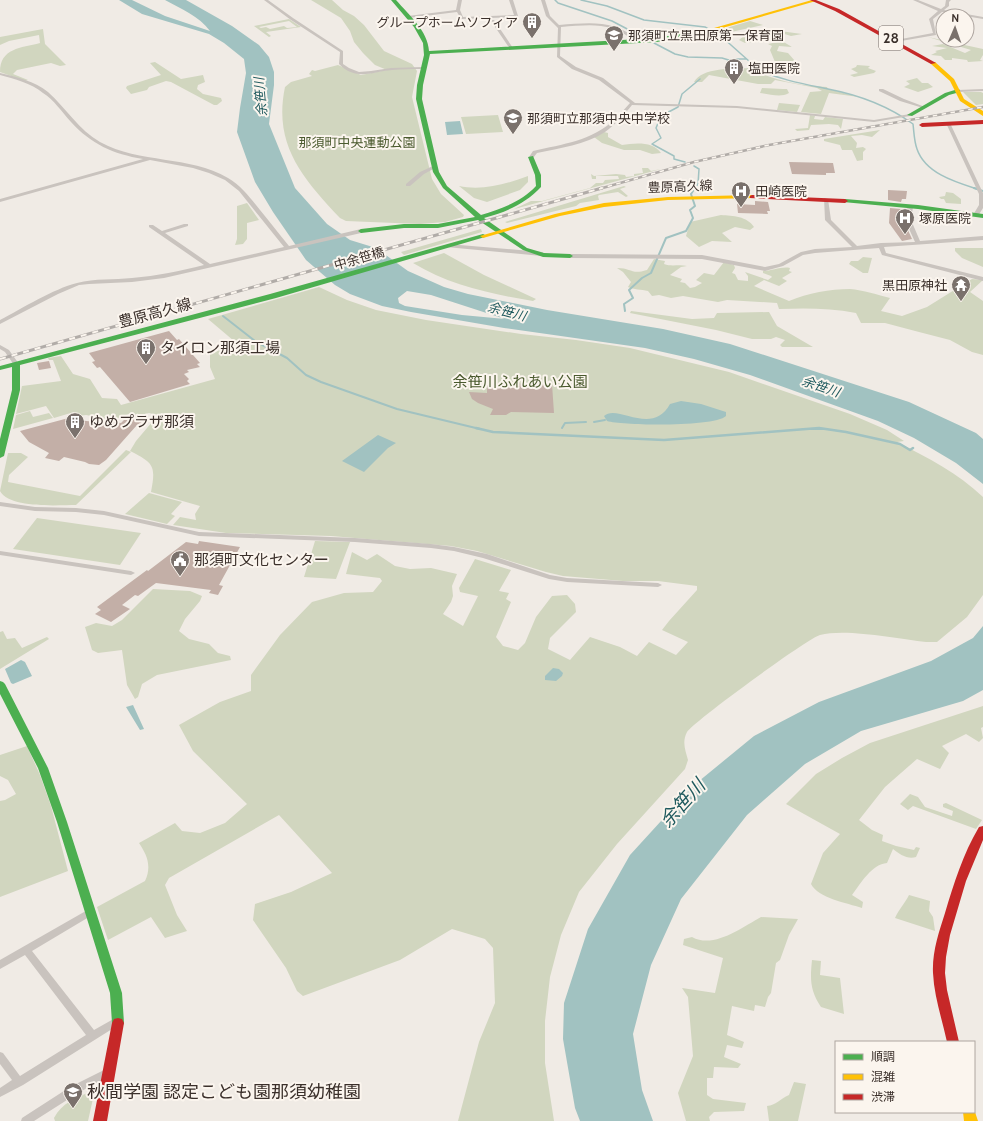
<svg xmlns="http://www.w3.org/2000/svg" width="983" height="1121" viewBox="0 0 983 1121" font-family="Cabin,'Noto Sans JP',sans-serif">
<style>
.green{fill:#d1d6bf;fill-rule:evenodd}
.water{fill:#a1c2c1;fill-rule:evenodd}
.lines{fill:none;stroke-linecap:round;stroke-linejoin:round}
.stream-far2{stroke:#a1c2c1;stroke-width:1.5}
.stream-far1{stroke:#a1c2c1;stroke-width:2}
.stream{stroke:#a1c2c1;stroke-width:2.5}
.building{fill:#c3afa7}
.street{fill:#c9c3be;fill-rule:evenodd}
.fast{fill:#4caf50;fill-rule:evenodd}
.slow{fill:#ffc107;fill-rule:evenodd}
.jam{fill:#c62828;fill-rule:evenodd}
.rail-far1-casing{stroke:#b1aca8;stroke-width:2.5}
.rail-casing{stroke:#b1aca8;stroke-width:3}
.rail-far1{stroke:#fbf5ee;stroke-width:1.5;stroke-dasharray:4.5;stroke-linecap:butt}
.rail{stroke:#fbf5ee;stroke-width:2;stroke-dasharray:6;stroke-linecap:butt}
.labels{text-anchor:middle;stroke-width:4;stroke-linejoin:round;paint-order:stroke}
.far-poi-label{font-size:13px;fill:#3b302b;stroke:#fbf5ee;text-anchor:start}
.far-water-label{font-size:13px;font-style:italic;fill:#1f5a5e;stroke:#fbf5ee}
.far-park-label{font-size:13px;fill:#4a5a2e;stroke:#fbf5ee}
.far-street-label{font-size:13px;fill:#3b302b;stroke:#fbf5ee}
.shield{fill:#fbf5ee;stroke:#756b66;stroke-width:1}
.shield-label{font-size:14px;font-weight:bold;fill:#3b302b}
.street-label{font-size:15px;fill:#3b302b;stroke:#fbf5ee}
.poi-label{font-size:15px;fill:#3b302b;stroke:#fbf5ee;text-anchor:start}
.park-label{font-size:15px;fill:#4a5a2e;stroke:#fbf5ee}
.near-poi-label{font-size:18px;fill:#3b302b;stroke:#fbf5ee;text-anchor:start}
.near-water-label{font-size:19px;font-style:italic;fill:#1f5a5e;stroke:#fbf5ee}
</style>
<rect width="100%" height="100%" fill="#f0ebe5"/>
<path class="green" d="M 311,0 L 332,0 L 343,10 L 354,16 L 364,25 L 384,51 L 412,64 L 417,71 L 412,97 L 432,179 L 441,194 L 464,215 L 463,217 L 445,222 L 420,224 L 346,221 L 340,218 C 302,178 273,144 285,87 L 291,82 L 312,76 L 309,74 L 312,70 L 315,71 L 338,65 L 361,75 L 387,70 L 375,65 L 363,53 L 354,42 L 350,31 L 341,18 Z
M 289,19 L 301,27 L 266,32 L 271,36 L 269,37 L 254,26 ZM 289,21 L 297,27 L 287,28 L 284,26 L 270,29 L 266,27 L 261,28 L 259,27 Z
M 750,21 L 763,25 L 731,32 L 730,34 L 732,35 L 765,29 L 802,34 L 791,36 L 775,31 L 753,37 L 759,41 L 745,43 L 739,40 L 744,36 L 724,37 L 716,31 Z
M 43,29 L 45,44 L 66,65 L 60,66 L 51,63 L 17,70 L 13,74 L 28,80 L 25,81 L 0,72 C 0,48 21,48 40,43 L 39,35 L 9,41 L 0,45 L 0,37 Z
M 928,37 L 983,49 L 983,55 L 980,60 L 983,61 L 968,62 L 967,60 L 952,58 L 952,60 L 945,60 L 941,56 L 931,55 L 937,52 L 935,51 L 947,48 L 932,46 L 943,44 L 965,53 L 971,50 Z
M 782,41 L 792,47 L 779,46 L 777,51 L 788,53 L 795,61 L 775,62 L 770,50 L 772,46 L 768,44 Z
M 155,62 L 181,79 L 203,75 L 205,82 L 198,85 L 197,89 L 203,94 L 221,98 L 222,101 L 217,105 L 214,105 L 171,82 L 166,81 L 149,87 L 147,90 L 131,94 L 126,88 L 127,86 L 161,75 L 150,63 Z
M 857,65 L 870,66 L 868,68 L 876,71 L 874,73 L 854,77 L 850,75 L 858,73 L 851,69 L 856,67 Z
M 749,68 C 772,80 801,86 827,87 L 828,89 L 859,97 L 829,93 L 821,114 L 801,112 L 810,92 L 822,91 L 817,88 L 775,80 L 771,84 L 758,84 L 709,75 L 702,82 L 694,82 C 702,67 734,69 749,68 Z
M 917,78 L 922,83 L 928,83 L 933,87 L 918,92 L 904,87 L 910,84 L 906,81 Z
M 762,88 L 783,89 L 787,89 L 789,93 C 780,98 771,94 760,93 Z
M 963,92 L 981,92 L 983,93 L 983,104 L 976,105 Z
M 779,103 L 800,105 L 797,112 L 777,110 Z
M 498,115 L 503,132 L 466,134 L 461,117 Z
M 810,115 L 815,116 L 814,119 L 823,120 L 825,117 L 843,119 L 841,129 L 838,125 L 829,124 L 811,125 L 809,130 L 797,131 L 795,129 L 808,128 Z
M 880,130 L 872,137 L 862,135 L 851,136 L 857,143 L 856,148 L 863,147 L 866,149 L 863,152 L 863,160 L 857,161 L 852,150 L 842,150 L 840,145 L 824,141 L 824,139 Z
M 604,132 L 608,133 L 608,137 L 622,145 C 635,143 653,141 661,153 L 652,154 L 640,150 L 624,150 L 602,143 L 594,137 Z
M 642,168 L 648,168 L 651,171 L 661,169 L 492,215 L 514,209 L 531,201 L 542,201 L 590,188 L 596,183 L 603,183 L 605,180 L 619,179 L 618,176 L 596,176 L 596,179 L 592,179 L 591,174 L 594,176 L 616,174 L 625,175 L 626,177 L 634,176 L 634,174 L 643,173 Z
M 528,176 L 528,182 L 520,190 L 487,202 L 474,198 L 459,186 C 482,191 507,184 528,176 Z
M 624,186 L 626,187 L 620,189 L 628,196 L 626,197 L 618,192 L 599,195 L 598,196 L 599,200 L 580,203 L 576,206 L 507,223 L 505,222 Z
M 946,192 L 953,193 L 961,199 L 961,204 L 946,203 L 944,199 L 941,199 L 939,197 L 945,196 Z
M 247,203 L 259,220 L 247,223 L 247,239 L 243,244 L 235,245 L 237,239 L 237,206 Z
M 721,215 C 733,216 747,216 754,227 L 750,230 L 735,227 L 722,233 L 732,242 L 712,241 L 699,247 L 686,236 L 690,222 Z
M 481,229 L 482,232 L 404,255 L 401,252 Z
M 955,248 L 983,248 L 983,267 L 962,258 L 955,251 Z
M 444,253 L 484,275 L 536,299 L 533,301 C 491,294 449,285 413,263 Z
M 863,257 L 872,258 L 868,273 L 863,273 L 849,264 L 851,261 L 858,261 Z
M 654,259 L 665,261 L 664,264 C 672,267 679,264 687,266 L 681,267 L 670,275 L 682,279 L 680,282 L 685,283 L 690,288 L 695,287 L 702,283 L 696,280 L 704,273 L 714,275 L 724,262 L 734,265 L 735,268 L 732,273 L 735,274 L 738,280 L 748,281 L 748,276 L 745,272 L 768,280 L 772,277 L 771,276 L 763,273 L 763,271 C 772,271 782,266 790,268 L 789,271 L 792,272 L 782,278 L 787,281 L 779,286 L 764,280 L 754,286 L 789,301 C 808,293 830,289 850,289 C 863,290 878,295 890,298 L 881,311 L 902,316 L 927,307 L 972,279 L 983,280 L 970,292 L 983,301 L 983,355 L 972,352 L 950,340 L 919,332 L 885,323 L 861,323 L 856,313 C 830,308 806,308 779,309 L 777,303 L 727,300 L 718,302 L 683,296 L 671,298 L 659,295 L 652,296 L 648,291 C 641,289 634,290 628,287 L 631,282 L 623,272 L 617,268 C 632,268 631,275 647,270 Z
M 319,287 L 347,300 L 376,310 L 426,320 L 521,334 L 576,340 L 630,348 L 729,372 L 850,414 L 887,430 L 904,441 L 897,442 C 928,458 958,473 983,497 L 983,595 L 967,617 L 937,642 L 926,642 C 898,639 846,628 820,635 C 808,638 693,722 687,732 C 682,742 685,749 688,760 L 685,769 L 617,844 L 579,892 L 561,935 L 550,977 L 545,1021 L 545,1063 L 554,1121 L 458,1121 L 479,1042 L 495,1003 L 493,948 L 485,939 L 452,929 L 400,960 L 303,996 L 297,991 L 286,968 L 253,920 L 255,904 L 291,892 L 332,873 L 279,815 L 169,878 L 165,885 L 177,915 L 187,931 L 165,938 L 151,917 L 108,940 L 97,907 L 145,881 C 152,866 147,855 139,843 L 175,823 L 182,831 L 200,833 L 225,823 L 247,804 L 193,751 L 179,725 L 220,702 L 251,691 L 251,675 L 280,635 L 312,602 L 344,593 L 373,592 L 382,581 L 380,578 L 346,574 L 352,552 L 367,560 L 377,554 L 395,566 L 410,569 L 431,568 L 457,574 L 452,586 L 453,596 L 451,602 L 443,614 L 463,626 L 478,596 L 460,592 L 459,588 L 475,559 L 511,570 L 499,591 L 509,593 L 506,599 L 511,602 L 496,637 L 503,646 L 518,650 L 525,643 L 536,617 L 552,596 L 567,595 L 575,604 L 576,612 L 550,638 L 548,649 L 570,660 L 590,637 L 620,647 L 637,656 L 649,642 L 676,655 L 688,642 L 662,630 L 669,621 L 697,590 L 697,586 L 658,581 L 623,581 L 563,576 L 546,572 L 477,551 L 451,546 L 331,536 L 226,533 L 173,525 L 180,517 L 196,520 L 195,514 L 200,506 L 151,492 C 156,466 154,463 130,451 L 136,441 L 158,415 L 149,413 L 136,416 L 129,414 L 113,420 L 86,415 L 77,416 L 74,412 L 54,418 L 46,406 L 16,414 L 22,386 L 61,381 L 53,360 L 49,360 L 48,358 L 61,356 L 73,374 L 90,379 L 102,398 L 117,399 L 121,405 L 215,379 L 210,367 L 210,354 L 233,345 L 234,341 L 208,319 Z
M 631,311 L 692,319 L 714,318 L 717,313 L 769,312 L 777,326 L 813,347 L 782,347 L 780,345 L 785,340 L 776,337 L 771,339 L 752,339 L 716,330 L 630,313 Z
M 30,411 L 33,417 L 49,413 L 53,418 L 13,429 L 16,415 Z
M 126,450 L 131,452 L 76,505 C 58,505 10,509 0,491 L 8,453 L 21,453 L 28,457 L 9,475 L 8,482 L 80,496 Z
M 149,493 L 182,502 L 171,514 L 175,516 L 167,524 L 125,514 Z
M 37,518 L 141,533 L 120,565 L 13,549 Z
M 315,541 L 350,542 L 336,579 L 304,577 Z
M 153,589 L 190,591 L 202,596 L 200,601 L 185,619 L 179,631 L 189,639 L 209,644 L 218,653 L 230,656 L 231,660 L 157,675 L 142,684 L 138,697 L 135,699 L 127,685 L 122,650 L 98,653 L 92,650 L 85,627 L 96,623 L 112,626 L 122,620 Z
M 3,631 L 7,639 L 15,638 L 22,648 L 47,637 L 49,639 L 0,669 L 0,632 Z
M 983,706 L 983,727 L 981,728 L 983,738 L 979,742 L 966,734 L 942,746 L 949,753 L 940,769 L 917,759 L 885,787 L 859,820 L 872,830 L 883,835 L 882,841 L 896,846 L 914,850 L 916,847 L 920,848 L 916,857 C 908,860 899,854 893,849 L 887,863 C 872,864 861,883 852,895 L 863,902 L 862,908 C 847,903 818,898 811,884 L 823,853 L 840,834 L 786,804 L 816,774 L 842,758 L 870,743 Z
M 27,746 L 40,775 L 51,806 L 68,871 L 0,897 L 0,801 L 5,800 L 16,794 L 8,780 L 0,776 L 0,755 Z
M 910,794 L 918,797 L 925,807 L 952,816 L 953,811 L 943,807 L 943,804 L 946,803 L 982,820 L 976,829 L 913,806 L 908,810 L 900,804 Z
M 909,895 L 930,901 L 929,911 L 933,917 L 935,931 L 895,918 C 899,909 905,903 909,895 Z
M 761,917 L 798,919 L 789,935 L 780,960 L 776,963 L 771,993 L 768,997 L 765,1007 L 755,1005 L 754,1011 L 732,1006 L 727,1035 L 744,1042 L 742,1048 L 727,1045 L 724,1057 L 741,1064 L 738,1068 L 714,1067 L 713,1078 L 707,1078 L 707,1095 L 713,1099 L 746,1103 L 744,1111 L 714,1112 L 709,1117 L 710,1121 L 686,1121 L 678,1093 L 693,1056 L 688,997 L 682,988 L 715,993 L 723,958 L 683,945 L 684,939 L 692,937 C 714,949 741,928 761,917 Z
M 812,960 L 821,961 L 820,975 L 840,978 L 844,1014 L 821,1007 C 810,990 810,980 812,960 Z
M 794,1082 L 806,1084 L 798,1121 L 769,1121 L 767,1106 C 776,1105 780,1099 789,1095 Z
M 90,1092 L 94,1094 L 88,1121 L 55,1121 L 54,1118 C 62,1103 75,1098 90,1092 Z"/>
<path class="water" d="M 119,0 L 132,0 L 165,16 L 210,31 C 199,16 181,9 165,0 L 186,0 L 232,26 L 259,45 L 269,57 L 274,72 L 274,85 L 269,124 L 295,188 L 327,224 L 350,240 L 376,248 L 408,271 L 444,287 L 468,294 L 547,310 L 663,329 L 730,344 L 909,402 L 976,433 L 983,439 L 983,484 L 956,463 L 914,438 L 878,421 L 750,375 L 694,359 L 645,348 L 504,328 L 411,312 L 382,306 L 350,294 L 335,285 L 306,260 L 273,212 L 255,182 L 237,132 L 240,108 L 246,73 L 244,59 L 224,43 L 209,34 L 142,14 ZM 407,291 L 431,295 L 505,319 L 462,315 L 405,306 L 399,303 L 398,298 Z
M 460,121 L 463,134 L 447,135 L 445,122 Z
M 681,401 L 701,404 L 726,412 L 726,416 C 715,427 625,426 607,421 L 604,416 C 617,403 652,437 670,404 Z
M 378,435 L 396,443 L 388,448 L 364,472 L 342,461 Z
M 983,626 L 983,690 L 963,701 L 861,731 L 805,764 L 747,815 L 681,899 L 651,965 L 633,1034 L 642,1090 L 653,1121 L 580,1121 L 575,1108 L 563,1039 L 564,1003 L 588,929 L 630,855 L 693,786 L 754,736 L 819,702 L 931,661 L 973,638 Z
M 21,660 L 25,662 L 32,676 L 13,684 L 11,683 L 5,669 Z
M 553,668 L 559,669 L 563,673 L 562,676 L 556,681 L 545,680 L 545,676 Z
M 133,705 L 144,729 L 140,730 L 126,707 Z"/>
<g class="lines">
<path class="stream-far2" d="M 555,0 L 558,3 L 612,21 L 675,54 L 688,57 L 722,58 L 732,61 L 737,59 L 746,59
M 581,0 L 607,6 L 644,20 L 705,27 L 722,37 L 759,70 C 781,80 804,84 828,89 C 859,95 887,105 913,124 C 914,132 914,141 917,149 C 925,173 955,182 977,189
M 685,162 L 674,159 L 674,156 L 652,144 L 661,138 L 656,128 L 661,116 L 678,107 L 682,94 L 700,79
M 694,166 L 699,169 L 698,184 L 694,189"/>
<path class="stream-far1" d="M 974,188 L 983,191
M 625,311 L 624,304 L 633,298 L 629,290 L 642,278 L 651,273 L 666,238 L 686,231 L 693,218 L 690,210 L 695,206 L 691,194 L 695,188
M 223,316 L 255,341 L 287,358 L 306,375 L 321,382 L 397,409 L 480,429
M 594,422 L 605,420
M 562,428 L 565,423 L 586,422
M 809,429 L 824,429"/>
<path class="stream" d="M 476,428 L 493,432 L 664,440 L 819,428 L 846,432 L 900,444 L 910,450 L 913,448"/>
</g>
<path class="building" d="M 789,162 L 833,163 L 835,173 L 826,173 L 826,175 L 792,174 Z
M 888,190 L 907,191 L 906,199 L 902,199 L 901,202 L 888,200 Z
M 755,201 L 768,202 L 770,211 L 767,211 L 768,214 L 738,213 L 737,204 L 755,205 Z
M 890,208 L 901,209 L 900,213 L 904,214 L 903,228 L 907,228 L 912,239 L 902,241 L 889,223 Z
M 169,331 L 177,340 L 179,339 L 200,363 L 197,364 L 200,367 L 187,370 L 189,372 L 184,374 L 189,379 L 187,381 L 190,384 L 130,402 L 100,367 L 97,368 L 92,362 L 95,361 L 89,353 Z
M 49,361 L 51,368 L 39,370 L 37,363 Z
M 487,383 L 552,384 L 554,413 L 511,412 L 506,415 L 490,415 L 493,409 L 478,403 L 472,399 L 469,392 L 487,393 Z
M 129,415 L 146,419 L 137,425 L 106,460 L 99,465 L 89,464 L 85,462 L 64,457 L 59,461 L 45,458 L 49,453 L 29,442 L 20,431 L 76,416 L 78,420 L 95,422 L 98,419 L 121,423 Z
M 199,541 L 240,547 L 219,585 L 223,586 L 218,595 L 209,593 L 211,590 L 156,583 L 138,596 L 135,595 L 122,605 L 130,609 L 111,622 L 95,614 L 101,610 L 97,607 L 147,570 L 148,571 L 186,542 L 198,544 Z"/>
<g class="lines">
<path class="street" d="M 264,0 L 268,0 L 293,18 L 343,51 L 343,64 L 349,68 L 359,72 L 371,71 L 391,68 L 423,67 L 425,68 L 423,69 C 413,69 402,69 392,70 C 371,72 356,81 339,64 L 340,52 L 291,20 Z
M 458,0 L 462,0 L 460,10 L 463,17 L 514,15 L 509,0 L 513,0 L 518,16 L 516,17 L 462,19 L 461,19 L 457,12 L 408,18 L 406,17 L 408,16 L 456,10 Z
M 541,0 L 545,0 L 550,16 L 559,25 C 589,23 614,19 637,40 L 637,42 L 635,42 C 611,21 590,25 561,27 L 560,56 L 576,67 L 603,78 L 635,103 L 737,106 L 874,120 L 910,114 L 912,115 L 910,116 L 874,122 L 737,108 L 632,105 C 624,115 616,124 605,132 C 585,145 560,148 537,153 L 533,158 L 529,158 L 529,157 L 533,151 C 563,144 592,141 615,119 C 621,114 625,108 630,103 L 599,80 L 572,69 L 557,57 L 558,28 L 546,16 Z
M 913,0 L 918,0 L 941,9 L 945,6 L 946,0 L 951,0 L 949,2 L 949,6 L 944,10 L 983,17 L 983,19 L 942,12 L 933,19 L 936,35 L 895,42 L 894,41 L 896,40 L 933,33 L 929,19 L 938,11 Z
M 492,20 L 494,20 L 513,48 L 512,49 L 510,49 L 491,21 Z
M 0,73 C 16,77 35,81 48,92 C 66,108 79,130 100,142 C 140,164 189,155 228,178 C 242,186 251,199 260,210 C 270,222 279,234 289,246 L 361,229 L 364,231 L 361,233 L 164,278 L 132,282 L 89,284 L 79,285 L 58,294 L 0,324 L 0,320 C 23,308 53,289 77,283 C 95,278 114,280 132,278 C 157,276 180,271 204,265 L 149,227 L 149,225 L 153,225 L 162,231 L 184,224 L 188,224 L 188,226 L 165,233 L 210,264 L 284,247 L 239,191 L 225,180 L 209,173 L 193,168 L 150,160 L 0,202 L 0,199 L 143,159 C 113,154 91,144 71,122 C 62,112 54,100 43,93 C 31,83 14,79 0,75 Z
M 879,89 L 883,89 L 904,99 L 925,107 L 923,108 L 900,101 L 879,91 Z
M 983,89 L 983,91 L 958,92 L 956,91 L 958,90 Z
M 946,122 L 950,123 L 983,193 L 983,208 L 978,216 L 973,215 L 979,205 L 979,194 L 946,123 Z
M 433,166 L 437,167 L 424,174 L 410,186 L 406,186 L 406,184 L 420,172 Z
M 824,198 L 828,199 L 831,220 L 857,246 L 881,243 L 915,242 L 905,220 L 907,207 L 910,205 L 913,207 L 911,220 L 920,241 L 983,236 L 983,240 L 884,247 L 886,253 L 983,277 L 983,281 L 882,255 L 879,248 L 815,253 L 803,255 L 783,266 L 765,271 L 702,259 L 570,258 L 567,256 L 570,254 L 702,255 L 765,267 L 779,264 L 801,252 L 815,249 L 852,247 L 825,220 Z
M 448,244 L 542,252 L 545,254 L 542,256 L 446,247 L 445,246 Z
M 0,345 L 9,350 L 19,364 L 18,365 L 14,365 L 5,352 L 0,349 Z
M 0,502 L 35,507 L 76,508 L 104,511 L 199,532 L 355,538 L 431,544 L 454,547 L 487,554 L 550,575 L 567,578 L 658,583 L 662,585 L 658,587 L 567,582 L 549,579 L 483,558 L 454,551 L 431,548 L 355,542 L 199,536 L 104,515 L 76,512 L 35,511 L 0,506 Z
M 0,551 L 131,571 L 135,573 L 131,575 L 0,555 Z
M 91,908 L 94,910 L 95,912 L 94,914 L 32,951 L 94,1030 L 117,1017 L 120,1018 L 122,1021 L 120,1024 L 23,1085 L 0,1097 L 0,1088 L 12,1080 L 0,1064 L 0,1052 L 3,1053 L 20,1076 L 86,1035 L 25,955 L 0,969 L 0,960 Z
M 108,1068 L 111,1069 L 113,1072 L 111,1075 L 78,1093 L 34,1121 L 21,1121 L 22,1118 L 70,1087 Z"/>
<path class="fast" d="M 391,0 L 396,0 C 409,15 428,31 429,51 L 657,38 L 703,30 L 706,32 L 657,42 L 430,54 L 423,85 L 422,99 L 439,172 L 447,186 L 481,215 C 501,209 521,202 536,186 L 535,175 L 528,157 L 533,156 L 541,175 L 541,187 C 525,204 506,212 484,218 L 527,248 L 544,253 L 570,254 L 573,256 L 570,258 L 543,257 L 523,250 L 478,220 L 438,228 L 404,228 L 361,233 L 358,231 L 361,229 L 404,224 L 438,224 L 475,217 L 443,188 L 433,172 L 416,99 L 417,85 L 424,55 L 423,43 L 414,27 Z
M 958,89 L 960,90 L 960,92 L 949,95 L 912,116 L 907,115 L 945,93 Z
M 845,199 L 918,205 L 983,214 L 983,218 L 918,209 L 843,202 L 843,200 Z
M 483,234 L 485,235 L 485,237 L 276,298 L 20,365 L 20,390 L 4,456 L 0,458 L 0,439 L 12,390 L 12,367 L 0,370 L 0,366 L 270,294 Z
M 0,681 L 3,682 L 5,684 L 48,768 L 67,822 L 122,993 L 124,1023 L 122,1027 L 118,1028 L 114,1027 L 112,1023 L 110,993 L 57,822 L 38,768 L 0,694 Z"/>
<path class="slow" d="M 812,0 L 816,1 L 705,33 L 700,32 Z
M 931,62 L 935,62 L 954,79 L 964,99 L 983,111 L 983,116 L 960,101 L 950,81 L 931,64 Z
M 752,195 L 754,196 L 754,198 L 668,200 L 604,207 L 560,216 L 483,238 L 480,236 L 555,214 L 604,203 L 668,197 Z
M 974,1109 L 978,1121 L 964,1121 L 963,1112 L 974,1112 Z"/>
<path class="jam" d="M 810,0 L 816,0 L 839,9 L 936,63 L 931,64 L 835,11 Z
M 983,120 L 983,124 L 922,127 L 919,125 L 922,123 Z
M 752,195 L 845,199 L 848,201 L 845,203 L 750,198 L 750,196 Z
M 983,826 L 983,840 L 966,881 L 950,935 L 946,957 L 945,973 L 947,990 L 959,1042 L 947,1042 C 942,1019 934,996 933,973 C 932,952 939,932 945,913 C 954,883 963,854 979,827 Z
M 118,1018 L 122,1019 L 124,1023 L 107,1121 L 93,1121 L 112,1023 L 114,1019 Z"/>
<g class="rail-far1-casing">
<path id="rail-far1" d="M 599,189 L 694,162 L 769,145 L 983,107"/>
</g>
<g class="rail-casing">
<path id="rail" d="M 0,359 L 602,188"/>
</g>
<use href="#rail-far1" class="rail-far1"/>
<use href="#rail" class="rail"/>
</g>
<defs>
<g id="building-pin" transform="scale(1)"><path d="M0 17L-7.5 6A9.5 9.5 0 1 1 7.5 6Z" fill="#7a716c" stroke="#fbf5ee"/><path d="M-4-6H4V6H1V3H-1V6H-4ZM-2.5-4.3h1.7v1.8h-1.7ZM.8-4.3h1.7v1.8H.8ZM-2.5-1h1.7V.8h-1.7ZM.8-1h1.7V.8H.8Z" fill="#fff"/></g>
<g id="school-pin" transform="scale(1)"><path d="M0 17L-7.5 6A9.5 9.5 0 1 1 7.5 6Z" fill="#7a716c" stroke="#fbf5ee"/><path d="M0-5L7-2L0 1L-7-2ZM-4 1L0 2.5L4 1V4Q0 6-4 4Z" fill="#fff"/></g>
<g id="hospital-pin" transform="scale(1)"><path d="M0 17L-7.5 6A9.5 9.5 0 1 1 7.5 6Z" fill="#7a716c" stroke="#fbf5ee"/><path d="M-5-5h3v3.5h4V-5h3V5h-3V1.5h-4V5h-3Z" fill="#fff"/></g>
<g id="temple-pin" transform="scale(1)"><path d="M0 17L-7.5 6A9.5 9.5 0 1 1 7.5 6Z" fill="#7a716c" stroke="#fbf5ee"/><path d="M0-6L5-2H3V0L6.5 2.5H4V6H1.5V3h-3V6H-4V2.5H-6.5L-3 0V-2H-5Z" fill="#fff"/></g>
<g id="civic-pin" transform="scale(1)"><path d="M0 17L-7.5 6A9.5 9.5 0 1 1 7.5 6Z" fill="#7a716c" stroke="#fbf5ee"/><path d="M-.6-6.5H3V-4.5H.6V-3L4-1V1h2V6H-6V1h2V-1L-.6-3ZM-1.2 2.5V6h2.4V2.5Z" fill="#fff"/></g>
</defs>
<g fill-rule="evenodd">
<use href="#building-pin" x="532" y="22"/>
<use href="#school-pin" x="614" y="35"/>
<use href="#building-pin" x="734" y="68"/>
<use href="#school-pin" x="513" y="118"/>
<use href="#hospital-pin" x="741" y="191"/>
<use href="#hospital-pin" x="905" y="218"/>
<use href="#temple-pin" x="961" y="285"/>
<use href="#building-pin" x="146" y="348"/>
<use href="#building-pin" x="75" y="422"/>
<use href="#civic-pin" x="180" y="560"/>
<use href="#school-pin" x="73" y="1092"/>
</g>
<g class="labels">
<g class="far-poi-label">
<text x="518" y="27" text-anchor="end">グループホームソフィア</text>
<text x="628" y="40">那須町立黒田原第一保育園</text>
<text x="748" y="73">塩田医院</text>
<text x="527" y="123">那須町立那須中央中学校</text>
<text x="755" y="196">田崎医院</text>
<text x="919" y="223">塚原医院</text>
<text x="947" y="290" text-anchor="end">黒田原神社</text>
</g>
<g class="far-water-label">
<text transform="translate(260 97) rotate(-95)" y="5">余笹川</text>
<text transform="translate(507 311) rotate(15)" y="5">余笹川</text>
<text transform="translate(821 386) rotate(19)" y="5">余笹川</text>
</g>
<g class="far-park-label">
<text x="357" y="147">那須町中央運動公園</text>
</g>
<g class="far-street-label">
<text transform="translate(680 186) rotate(-2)" y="5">豊原高久線</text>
<text transform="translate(359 258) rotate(-16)" y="5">中余笹橋</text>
</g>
<rect class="shield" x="879" y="26" width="24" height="24" rx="3"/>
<g class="shield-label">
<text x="891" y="43">28</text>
</g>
<g class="street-label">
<text transform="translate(155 313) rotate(-15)" y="5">豊原高久線</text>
</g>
<g class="poi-label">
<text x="160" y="353">タイロン那須工場</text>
<text x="89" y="427">ゆめプラザ那須</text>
<text x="194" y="565">那須町文化センター</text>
</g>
<g class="park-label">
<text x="520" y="387">余笹川ふれあい公園</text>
</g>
<g class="near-poi-label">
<text x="87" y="1098">秋間学園 認定こども園那須幼稚園</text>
</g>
<g class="near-water-label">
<text transform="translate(682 803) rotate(-48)" y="7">余笹川</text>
</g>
</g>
<rect x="835" y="1041" width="140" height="72" fill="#fbf5ee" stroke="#aea6a0"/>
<rect x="843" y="1054" width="20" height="6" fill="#4caf50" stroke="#aea6a0"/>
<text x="871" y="1061" font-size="12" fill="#3b302b">順調</text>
<rect x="843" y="1074" width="20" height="6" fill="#ffc107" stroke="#aea6a0"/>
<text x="871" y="1081" font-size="12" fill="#3b302b">混雑</text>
<rect x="843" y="1094" width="20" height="6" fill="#c62828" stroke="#aea6a0"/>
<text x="871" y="1101" font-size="12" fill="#3b302b">渋滞</text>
<g transform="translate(955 28) rotate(2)"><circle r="19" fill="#fbf5ee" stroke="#aea6a0"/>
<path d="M0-3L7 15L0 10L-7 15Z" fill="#7a716c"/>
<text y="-6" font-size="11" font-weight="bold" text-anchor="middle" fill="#3b302b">N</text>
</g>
</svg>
